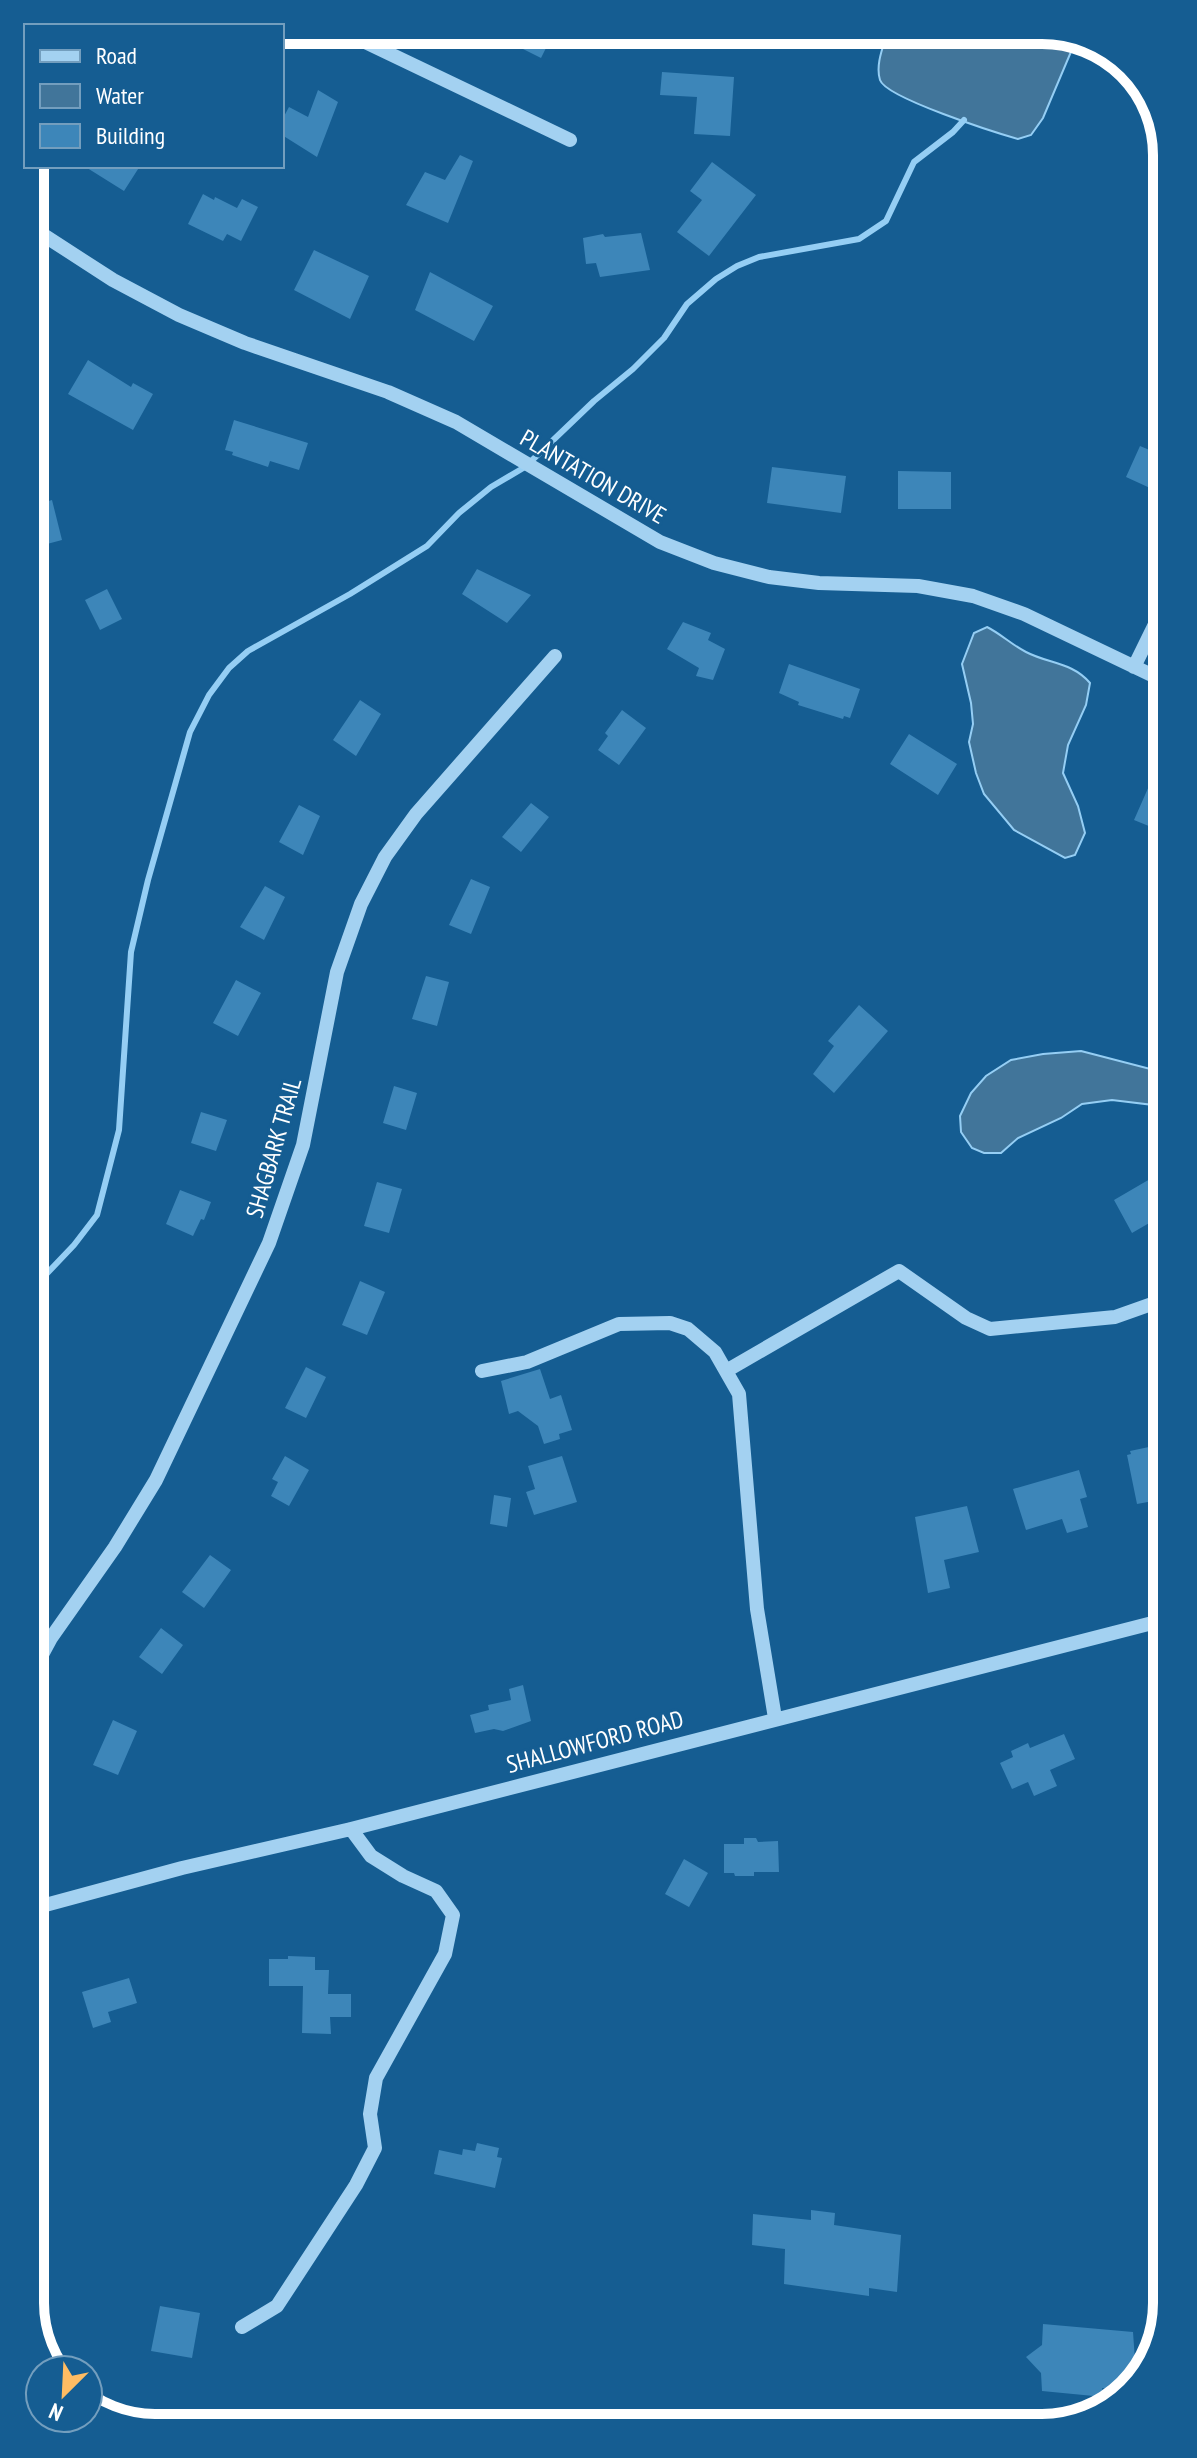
<svg xmlns="http://www.w3.org/2000/svg" width="1197" height="2458" viewBox="0 0 1197 2458" font-family="'PT Sans Narrow',sans-serif">
<style>
.water{fill:#41759a;stroke:#95cef4;stroke-width:2}
.lines{fill:none;stroke-linecap:round;stroke-linejoin:round}
.stream{stroke:#95cef4;stroke-width:6}
.building{fill:#3d86b9}
.minor{stroke:#a3d1f1;stroke-width:14}
.labels{text-anchor:middle;stroke-width:6;stroke-linejoin:round;paint-order:stroke}
.street-label{font-size:24px;fill:#fff;stroke:#155d92}
.rim{fill:none;stroke:#fff;stroke-width:10}
</style>
<rect width="100%" height="100%" fill="#155d92"/>
<path class="water" d="M 888,30 L 1051,30 L 1076,40 L 1043,118 L 1031,135 L 1018,139 C 997,133 886,98 880,80 C 875,64 884,45 888,30 Z
M 987,627 C 1001,634 1012,645 1026,652 C 1049,664 1072,662 1090,683 L 1086,705 L 1068,745 L 1063,773 L 1078,806 L 1085,833 L 1075,855 L 1065,858 L 1014,830 L 984,794 L 976,773 L 969,742 L 973,724 L 971,703 L 962,664 L 974,633 Z
M 1081,1051 L 1162,1072 L 1162,1106 L 1112,1100 L 1082,1104 L 1061,1118 L 1018,1138 L 1001,1153 L 984,1153 L 972,1148 L 961,1132 L 960,1116 L 971,1093 L 986,1076 L 1011,1060 L 1043,1054 Z"/>
<g class="lines">
<path class="stream" d="M 35,1286 L 74,1245 L 97,1215 L 119,1130 L 131,952 L 148,880 L 190,732 L 209,695 L 229,668 L 248,651 L 350,594 L 427,546 L 459,513 L 491,487 L 525,467 L 594,401 L 633,369 L 664,338 L 687,304 L 716,279 L 737,266 L 759,257 L 859,239 L 886,221 L 914,162 L 953,132 L 964,120"/>
</g>
<path class="building" d="M 515,30 L 581,30 L 571,48 L 551,38 L 541,58 L 509,42 Z
M 662,72 L 734,77 L 730,136 L 694,134 L 697,97 L 660,95 Z
M 318,90 L 338,102 L 317,157 L 282,135 L 282,120 L 289,107 L 308,117 Z
M 460,155 L 473,161 L 448,223 L 406,205 L 425,172 L 445,180 Z
M 712,162 L 756,195 L 709,256 L 677,232 L 702,200 L 690,191 Z
M 84,166 L 140,166 L 124,191 Z
M 203,194 L 214,200 L 215,197 L 237,208 L 242,199 L 258,207 L 241,241 L 227,234 L 223,241 L 188,224 Z
M 641,233 L 650,270 L 600,277 L 596,263 L 586,264 L 583,238 L 603,234 L 605,237 Z
M 314,250 L 369,276 L 350,319 L 294,290 Z
M 430,272 L 493,306 L 474,341 L 415,310 Z
M 88,360 L 131,387 L 133,383 L 153,394 L 133,430 L 68,394 Z
M 234,420 L 308,443 L 299,470 L 270,461 L 268,467 L 232,455 L 233,452 L 225,450 Z
M 1140,446 L 1159,454 L 1159,467 L 1150,488 L 1126,477 Z
M 772,467 L 846,476 L 841,513 L 767,503 Z
M 898,471 L 951,472 L 951,509 L 898,509 Z
M 52,500 L 62,540 L 32,548 L 32,506 Z
M 477,569 L 531,595 L 507,623 L 462,594 Z
M 107,589 L 122,619 L 100,630 L 85,600 Z
M 683,622 L 711,633 L 708,640 L 725,649 L 713,680 L 696,676 L 699,668 L 667,649 Z
M 789,664 L 860,689 L 850,718 L 844,716 L 843,719 L 798,705 L 799,702 L 779,693 Z
M 360,700 L 381,714 L 356,756 L 333,740 Z
M 622,710 L 646,728 L 619,765 L 598,750 L 608,736 L 605,733 Z
M 909,734 L 957,764 L 938,795 L 890,764 Z
M 1160,761 L 1161,831 L 1134,820 Z
M 531,803 L 549,817 L 521,852 L 502,837 Z
M 299,805 L 320,816 L 303,855 L 279,842 Z
M 471,879 L 490,887 L 471,934 L 449,925 Z
M 265,886 L 285,897 L 264,940 L 240,927 Z
M 426,976 L 449,982 L 437,1026 L 412,1019 Z
M 236,980 L 261,993 L 238,1036 L 213,1023 Z
M 859,1005 L 888,1031 L 834,1093 L 813,1074 L 834,1046 L 828,1041 Z
M 394,1086 L 417,1093 L 406,1130 L 383,1123 Z
M 201,1112 L 227,1120 L 216,1151 L 191,1143 Z
M 1162,1172 L 1162,1208 L 1148,1216 L 1151,1222 L 1132,1233 L 1114,1200 Z
M 377,1182 L 402,1189 L 389,1233 L 364,1226 Z
M 180,1190 L 211,1202 L 204,1220 L 201,1219 L 193,1236 L 166,1224 Z
M 360,1281 L 385,1292 L 367,1335 L 342,1325 Z
M 306,1367 L 326,1377 L 306,1418 L 285,1408 Z
M 540,1369 L 550,1399 L 561,1395 L 572,1430 L 559,1434 L 560,1439 L 544,1444 L 538,1426 L 518,1411 L 509,1414 L 501,1381 Z
M 1163,1444 L 1164,1499 L 1137,1504 L 1127,1455 L 1131,1454 L 1130,1451 Z
M 285,1456 L 309,1470 L 289,1506 L 271,1496 L 278,1482 L 272,1479 Z
M 562,1456 L 577,1502 L 534,1515 L 526,1492 L 535,1489 L 528,1466 Z
M 1079,1470 L 1087,1497 L 1080,1499 L 1088,1527 L 1067,1533 L 1062,1519 L 1026,1530 L 1013,1489 Z
M 494,1495 L 511,1498 L 507,1527 L 490,1524 Z
M 967,1506 L 979,1552 L 944,1560 L 950,1588 L 928,1593 L 915,1517 Z
M 210,1555 L 231,1570 L 204,1608 L 182,1592 Z
M 161,1628 L 183,1645 L 162,1674 L 139,1657 Z
M 523,1685 L 531,1721 L 503,1731 L 494,1729 L 475,1733 L 470,1715 L 489,1710 L 488,1705 L 511,1700 L 509,1689 Z
M 113,1720 L 137,1731 L 118,1775 L 93,1765 Z
M 1064,1734 L 1075,1759 L 1050,1770 L 1057,1786 L 1034,1796 L 1028,1782 L 1012,1789 L 1000,1763 L 1013,1757 L 1011,1751 L 1028,1743 L 1030,1748 Z
M 744,1838 L 756,1838 L 758,1842 L 778,1841 L 779,1872 L 754,1872 L 754,1876 L 735,1876 L 734,1873 L 724,1873 L 724,1844 L 744,1844 Z
M 684,1859 L 708,1873 L 689,1907 L 665,1894 Z
M 288,1956 L 315,1957 L 315,1970 L 329,1970 L 328,1994 L 351,1994 L 351,2017 L 330,2017 L 331,2034 L 302,2033 L 303,1986 L 269,1986 L 269,1959 L 288,1959 Z
M 129,1978 L 137,2003 L 108,2012 L 111,2022 L 93,2028 L 82,1992 Z
M 477,2143 L 499,2148 L 497,2157 L 502,2158 L 495,2188 L 434,2174 L 439,2150 L 462,2155 L 463,2149 L 475,2151 Z
M 811,2210 L 835,2213 L 834,2225 L 901,2235 L 897,2292 L 869,2288 L 869,2296 L 784,2284 L 785,2249 L 752,2245 L 753,2214 L 811,2220 Z
M 160,2306 L 200,2313 L 192,2358 L 151,2351 Z
M 1043,2324 L 1133,2332 L 1135,2360 L 1149,2361 L 1146,2373 L 1123,2391 L 1102,2388 L 1104,2397 L 1042,2391 L 1041,2373 L 1026,2357 L 1042,2345 Z"/>
<g class="lines">
<path class="minor" d="M 340,30 L 570,140
M 31,227 L 113,280 L 179,315 L 245,343 L 388,392 L 456,422 L 660,542 L 714,563 L 769,577 L 819,583 L 918,586 L 973,596 L 1024,614 L 1160,679
M 1134,667 L 1160,614
M 482,1371 L 527,1362 L 619,1324 L 670,1323 L 688,1329 L 715,1352 L 739,1394 L 757,1609 L 775,1718
M 726,1371 L 899,1271 L 966,1318 L 990,1329 L 1115,1317 L 1163,1300
M 37,1664 L 51,1638 L 115,1547 L 156,1480 L 269,1243 L 303,1145 L 337,972 L 361,904 L 385,857 L 416,814 L 555,656
M 38,1907 L 182,1868 L 351,1829 L 1164,1620
M 242,2327 L 277,2306 L 356,2185 L 375,2148 L 370,2114 L 376,2078 L 445,1954 L 453,1915 L 436,1891 L 403,1876 L 371,1856 L 351,1829"/>
</g>
<g class="labels">
<g class="street-label">
<text transform="translate(593 477) rotate(30)" y="8">PLANTATION DRIVE</text>
<text transform="translate(274 1148) rotate(-74)" y="8">SHAGBARK TRAIL</text>
<text transform="translate(595 1742) rotate(-15)" y="8">SHALLOWFORD ROAD</text>
</g>
</g>
<path d="M0 0H1197V2458H0ZM155 44H1042A111 111 0 0 1 1153 155V2303A111 111 0 0 1 1042 2414H155A111 111 0 0 1 44 2303V155A111 111 0 0 1 155 44Z" fill="#155d92" fill-rule="evenodd"/>
<path class="rim" d="M155 44H1042A111 111 0 0 1 1153 155V2303A111 111 0 0 1 1042 2414H155A111 111 0 0 1 44 2303V155A111 111 0 0 1 155 44Z"/>
<rect x="24" y="24" width="260" height="144" fill="#155d92" stroke="#739ebe" stroke-width="2"/>
<rect x="40" y="50" width="40" height="12" fill="#a3d1f1" stroke="#739ebe" stroke-width="2"/>
<text x="96" y="64" font-size="24" fill="#ffffff">Road</text>
<rect x="40" y="84" width="40" height="24" fill="#41759a" stroke="#739ebe" stroke-width="2"/>
<text x="96" y="104" font-size="24" fill="#ffffff">Water</text>
<rect x="40" y="124" width="40" height="24" fill="#3d86b9" stroke="#739ebe" stroke-width="2"/>
<text x="96" y="144" font-size="24" fill="#ffffff">Building</text>
<g transform="translate(64 2394) rotate(204)"><circle r="38" fill="#155d92" stroke="#739ebe" stroke-width="2"/>
<path d="M0-6L14 30L0 20L-14 30Z" fill="#ffbc63"/>
<text y="-12" font-size="22" font-weight="bold" text-anchor="middle" fill="#ffffff">N</text>
</g>
</svg>
